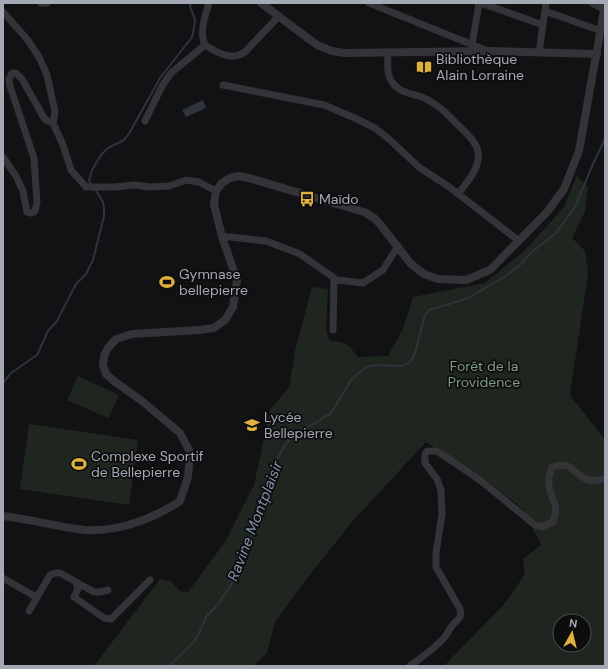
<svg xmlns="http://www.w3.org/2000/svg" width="608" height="669" viewBox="0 0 608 669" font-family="'DM Sans',sans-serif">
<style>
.green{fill:#1f2620;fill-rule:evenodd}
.water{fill:#2d343b}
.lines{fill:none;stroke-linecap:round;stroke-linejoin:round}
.stream{stroke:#2d343b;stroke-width:2}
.minor{stroke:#343438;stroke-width:7}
.tertiary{stroke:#343438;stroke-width:8}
.labels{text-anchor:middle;stroke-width:3.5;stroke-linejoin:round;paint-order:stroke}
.poi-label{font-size:14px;fill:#a5a9b3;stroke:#0d0d0e;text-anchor:start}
.park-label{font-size:14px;fill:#7e9c81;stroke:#0d0d0e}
.water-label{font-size:15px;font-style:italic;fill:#7f94ab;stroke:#0d0d0e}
</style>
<rect width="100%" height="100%" fill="#121214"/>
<path class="green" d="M 577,176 L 588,187 L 585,211 L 572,238 L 585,251 L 588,273 L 570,395 L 605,440 L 605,666 L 444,666 L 506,602 L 525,574 L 523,559 L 541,545 L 523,509 L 481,476 L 426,442 L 351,523 L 298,590 L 275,622 L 267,653 L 253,666 L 94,666 L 160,579 L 171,581 L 180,591 L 188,592 L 225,542 L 254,485 L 270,410 L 289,387 L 295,351 L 312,287 L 328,289 L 326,331 L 330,341 C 347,342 348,344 358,357 L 388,356 L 403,329 L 413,297 L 485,283 L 526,249 L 564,207 ZM 560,621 L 584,621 L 584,645 L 560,645 Z
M 78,376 L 119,395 L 108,418 L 67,400 Z
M 29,424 L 138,440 L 129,505 L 20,489 Z"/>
<path class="water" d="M 203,100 L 206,108 L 186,117 L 182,110 Z"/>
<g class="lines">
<path class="stream" d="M 92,186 L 89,181 L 92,170 L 101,155 L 108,148 L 124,140 L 130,132 L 160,78 L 192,37 L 194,28 L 195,20 L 190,6 L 191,3
M 3,383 L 11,373 L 37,355 L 48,331 L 57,321 L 76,284 L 86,274 L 93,260 L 104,216 L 104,208 L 103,202 L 95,189
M 169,666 L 194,642 L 201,629 L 206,617 L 218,604 L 230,587 L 248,548 L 256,518 L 265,492 L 269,473 L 285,445 L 292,437 L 331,413 L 351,380 L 366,367 L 376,365 L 403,366 L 410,362 L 414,356 L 425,315 L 429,310 L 466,299 L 503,278 L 518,267 L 532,252 L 556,233 L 575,207 L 593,164 L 605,139"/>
<path class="minor" d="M 41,3 L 47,3
M 369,3 L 488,51
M 481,3 L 543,25
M 592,3 L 604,9
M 545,11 L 601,31
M 3,12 L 27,39 L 39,57 L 47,75 L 55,112 L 53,123 L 47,121 L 44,118 L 22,79 L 16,73 L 12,73 L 9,79 L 10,86 L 34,158 L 37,203 L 35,211 L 31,213 L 27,212 L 23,191 L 16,176 L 3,157
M 205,45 C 218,53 231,61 245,52 L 279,16
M 205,45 C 199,33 205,16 209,3
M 472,45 L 479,3
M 388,52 C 388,62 386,74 392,82 C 400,94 413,93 424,98 C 438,104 447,114 457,124 C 464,131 473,138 477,148 C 483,165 468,181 458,194
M 539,53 L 546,3
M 223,85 L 324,105 L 357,119 L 375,128 L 390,140 L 420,168 L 448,186 L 519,241
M 145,121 L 162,86 L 171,73 L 205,45
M 53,123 L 63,145 L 71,170 L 86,187 L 115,187 L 135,185 L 149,187 L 169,186 L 186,180 L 199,182 L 216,191
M 222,237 L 230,237 L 266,241 L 300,254 L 337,280 L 363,283 L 383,270 L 398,246
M 333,330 L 334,279
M 3,578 L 36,597
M 76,583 L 78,589 L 74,597 L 104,618 L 111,619 L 150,580
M 29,611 L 50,575 L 55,573 L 60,573 L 94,592 L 100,592 L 108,590
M 410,666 C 422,657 434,649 444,638 C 447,634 449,631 451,627 C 456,620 463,619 460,609 L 436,567 L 436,553 L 442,514 L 441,490 L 437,479 L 425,463 L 425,454 L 427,451 L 436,451 L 440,453 L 480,480 L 535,525 L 542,527 L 553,522 C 560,503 551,502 549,485 C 548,479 550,472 552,467 C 574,461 570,472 586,479 C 592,482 599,480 605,479"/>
<path class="tertiary" d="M 261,3 L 317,45 L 332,51 L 345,53 L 490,51 L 597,54
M 3,516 C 30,519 57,527 85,530 C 118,532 153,519 180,501 L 188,477 L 190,452 L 180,433 L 142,401 L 114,381 L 106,374 L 103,365 L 104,356 L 108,348 L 116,339 L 132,334 L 199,330 L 214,328 L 225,320 L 233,307 L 237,280 L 222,237 L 214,204 L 216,191 L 222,183 L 230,178 L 239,176 L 249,178 L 364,212 L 374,218 L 379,223 L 411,264 L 424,274 L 438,279 L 466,280 L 490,270 L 547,212 L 564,189 L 579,151 L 605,5"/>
</g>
<defs>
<g id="library-bare" transform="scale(1.2)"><path d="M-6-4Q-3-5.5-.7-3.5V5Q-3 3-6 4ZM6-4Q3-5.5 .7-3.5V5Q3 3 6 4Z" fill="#e0b13e" stroke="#0d0d0e" stroke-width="2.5" paint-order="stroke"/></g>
<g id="bus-bare" transform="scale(1.2)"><path d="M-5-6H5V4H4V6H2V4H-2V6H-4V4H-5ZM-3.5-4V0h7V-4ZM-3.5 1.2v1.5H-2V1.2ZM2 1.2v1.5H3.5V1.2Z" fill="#e0b13e" stroke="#0d0d0e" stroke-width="2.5" paint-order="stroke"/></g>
<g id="stadium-bare" transform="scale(1.2)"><path d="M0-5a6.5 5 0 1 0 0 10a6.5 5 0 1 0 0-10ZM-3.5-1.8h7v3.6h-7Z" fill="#e0b13e" stroke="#0d0d0e" stroke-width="2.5" paint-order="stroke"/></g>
<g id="school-bare" transform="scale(1.2)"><path d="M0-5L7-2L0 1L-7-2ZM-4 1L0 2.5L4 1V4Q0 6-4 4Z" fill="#e0b13e" stroke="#0d0d0e" stroke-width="2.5" paint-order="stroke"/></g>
</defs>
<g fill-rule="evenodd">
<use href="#library-bare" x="424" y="67"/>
<use href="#bus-bare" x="307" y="199"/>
<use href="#stadium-bare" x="167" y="282"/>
<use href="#school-bare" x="252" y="425"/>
<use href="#stadium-bare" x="79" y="464"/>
</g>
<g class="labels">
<g class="poi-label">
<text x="436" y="64">Bibliothèque<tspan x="436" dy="16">Alain Lorraine</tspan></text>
<text x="319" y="204">Maïdo</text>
<text x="179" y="279">Gymnase<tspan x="179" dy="16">bellepierre</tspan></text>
<text x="264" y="422">Lycée<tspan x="264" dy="16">Bellepierre</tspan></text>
<text x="91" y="461">Complexe Sportif<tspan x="91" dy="16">de Bellepierre</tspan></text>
</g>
<g class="park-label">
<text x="484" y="371">Forêt de la<tspan x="484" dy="16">Providence</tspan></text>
</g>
<g class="water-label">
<text transform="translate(255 521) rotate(-69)" y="5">Ravine Montplaisir</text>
</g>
</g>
<rect width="608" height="669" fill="none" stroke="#a5a9b3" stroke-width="8"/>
<g transform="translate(572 633) rotate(8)"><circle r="19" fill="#0d0d0e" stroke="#4a4b50"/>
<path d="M0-3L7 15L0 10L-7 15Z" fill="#e0b13e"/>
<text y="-6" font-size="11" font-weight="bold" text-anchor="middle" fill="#a5a9b3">N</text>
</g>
</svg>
